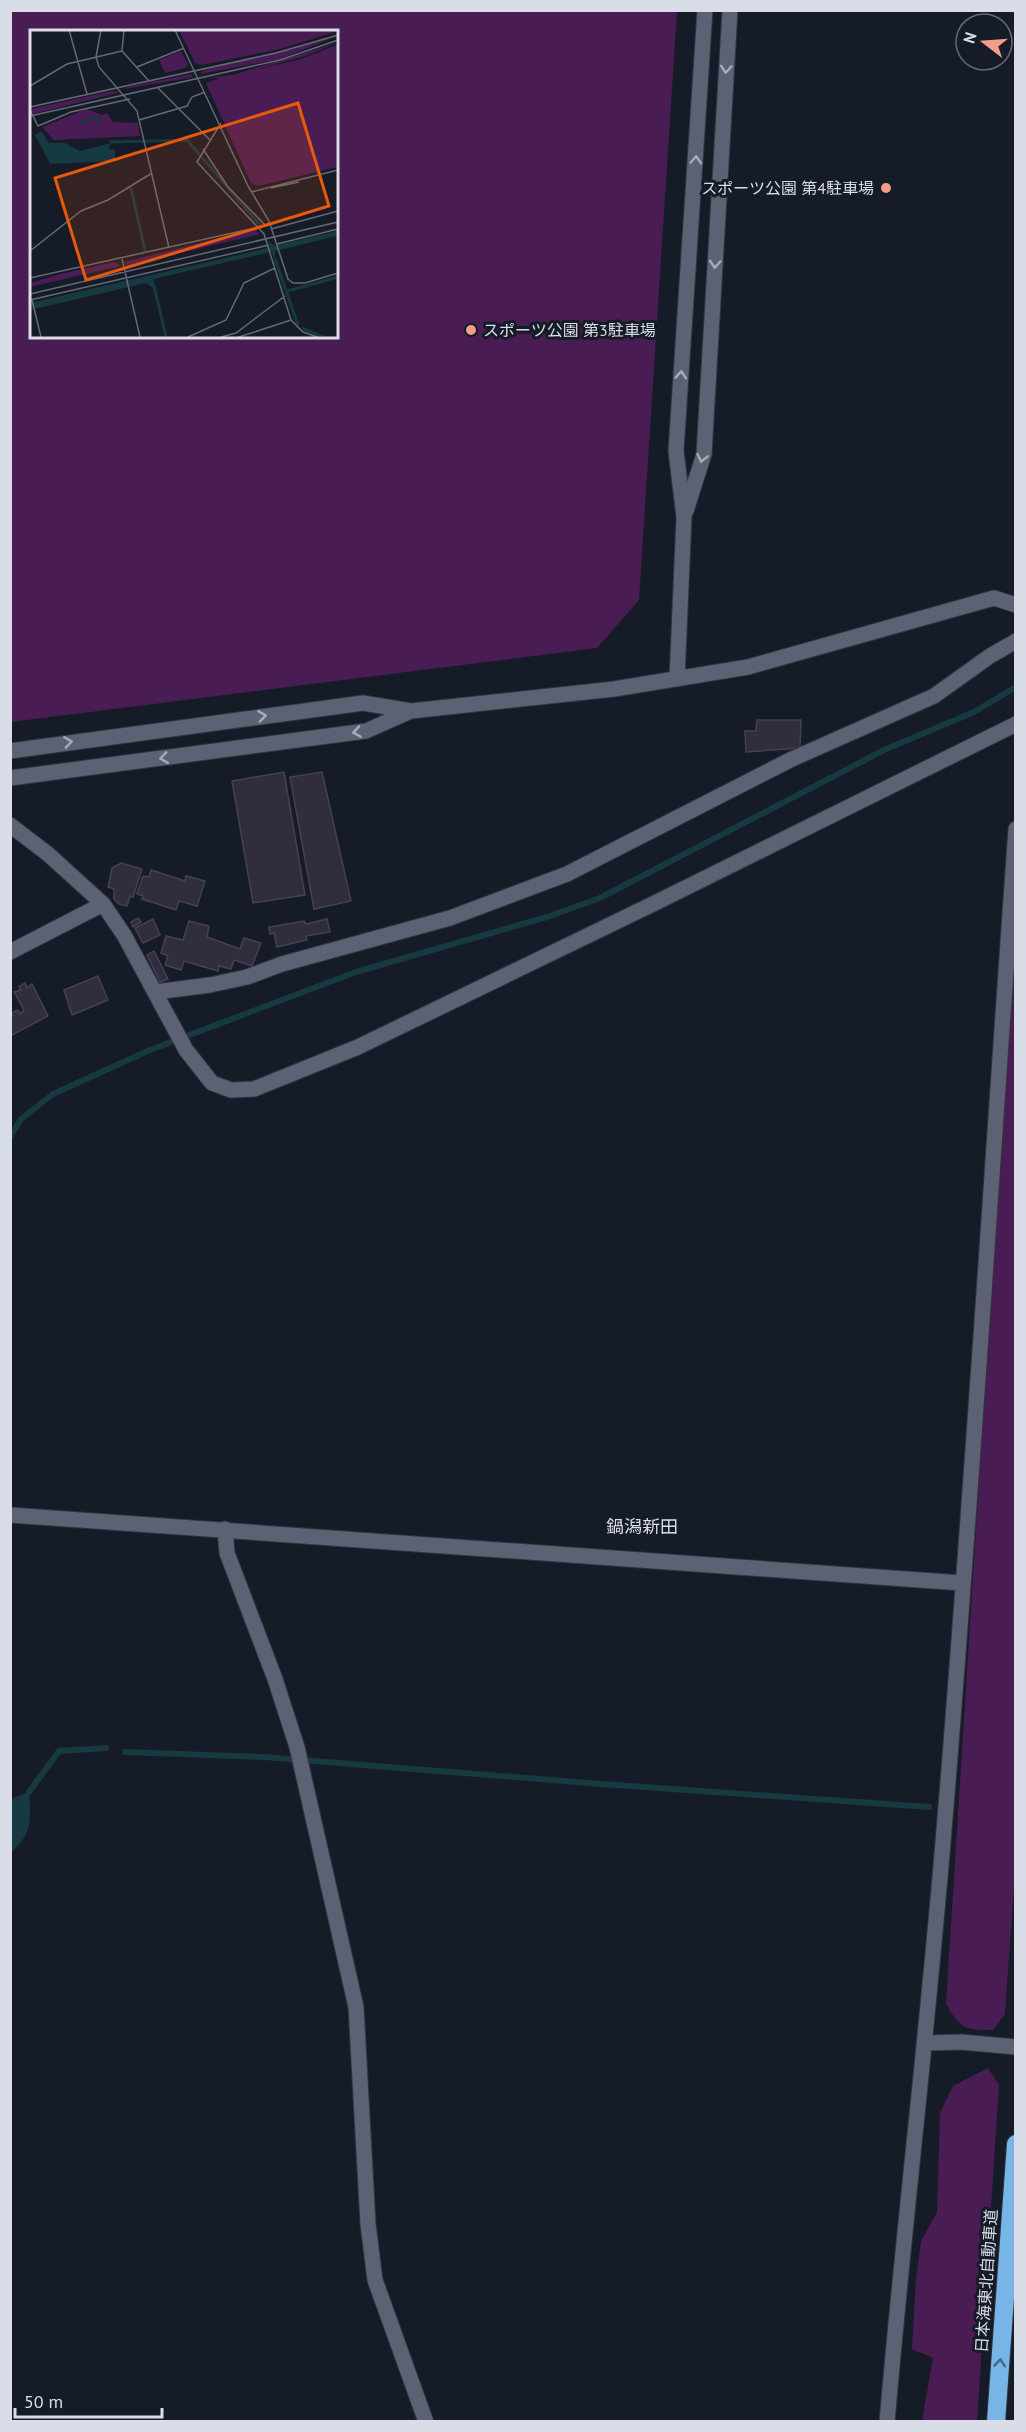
<svg xmlns="http://www.w3.org/2000/svg" width="1026" height="2432" viewBox="0 0 1026 2432" font-family="'PT Sans','Noto Sans JP',sans-serif">
<style>
.green{fill:#491d54;fill-rule:evenodd}
.water{fill:#163942}
.lines{fill:none;stroke-linecap:round;stroke-linejoin:round}
.stream{stroke:#163942;stroke-width:6}
.building{fill:#302d3c;stroke:#444151;stroke-width:1.5}
.minor-casing{stroke:#323540;stroke-width:17}
.highway-casing{stroke:#323540;stroke-width:20}
.minor{stroke:#5c6273;stroke-width:15}
.highway{stroke:#77b5e7;stroke-width:18}
.oneway{stroke:#a7acb9}
.oneway2{stroke:#466888}
.poi-dot{fill:#f49e8a;stroke:#161b28;stroke-width:2}
.labels{text-anchor:middle;stroke-width:6;stroke-linejoin:round;paint-order:stroke}
.poi-label{font-size:16px;fill:#d9dde7;stroke:#161b28;text-anchor:end}
.street-label{font-size:16px;fill:#d9dde7;stroke:#161b28}
.neighbourhood-label{font-size:18px;fill:#d9dde7;stroke:#161b28}
.inset-river{fill:none;stroke:#163942;stroke-width:3}
.inset-road{fill:none;stroke:#646974;stroke-width:1.5}
.view{fill:#e8590c;fill-opacity:0.15;stroke:#e8590c;stroke-width:3}
.inset-edge{fill:none;stroke:#d9dde7;stroke-width:3}
</style>
<rect width="100%" height="100%" fill="#161b28"/>
<path class="green" d="M 10,11 L 677,11 L 639,600 L 597,648 L 11,722 ZM 32,32 L 336,32 L 336,336 L 32,336 Z
M 1015,913 L 1016,1857 L 1005,2014 L 993,2030 C 964,2030 961,2029 946,2004 Z
M 988,2068 L 999,2085 L 977,2421 L 922,2421 L 933,2358 L 912,2349 L 916,2280 L 921,2241 L 937,2212 L 940,2113 L 953,2086 Z"/>
<path class="water" d="M 29,1792 C 31,1818 32,1836 11,1852 L 11,1799 Z"/>
<g class="lines">
<path class="stream" d="M 10,1137 L 21,1119 L 53,1094 L 150,1050 L 356,972 L 547,917 L 600,898 L 884,750 L 974,712 L 1016,687
M 125,1752 L 264,1757 L 602,1784 L 929,1807
M 29,1792 L 59,1751 L 106,1748"/>
</g>
<path class="building" d="M 757,720 L 801,720 L 800,748 L 746,752 L 745,731 L 756,731 Z
M 284,772 L 305,895 L 253,903 L 232,781 Z
M 322,772 L 351,901 L 314,909 L 290,777 Z
M 121,863 L 142,869 L 133,897 L 130,896 L 127,906 L 119,904 L 114,899 L 114,889 L 108,887 L 112,868 Z
M 151,870 L 185,881 L 186,876 L 205,881 L 197,906 L 179,901 L 176,910 L 142,899 L 143,896 L 137,894 L 143,876 L 149,877 Z
M 138,918 L 141,922 L 133,927 L 131,922 Z
M 153,919 L 160,935 L 143,943 L 135,928 Z
M 327,919 L 330,932 L 306,936 L 307,940 L 277,947 L 274,933 L 270,934 L 269,927 L 304,921 L 306,924 Z
M 189,921 L 209,926 L 207,937 L 240,949 L 244,938 L 261,943 L 252,966 L 234,960 L 231,969 L 219,966 L 218,971 L 184,961 L 181,970 L 165,965 L 168,956 L 161,953 L 166,936 L 183,940 Z
M 154,951 L 168,979 L 160,982 L 147,955 Z
M 98,976 L 108,1000 L 72,1015 L 64,990 Z
M 25,983 L 27,988 L 32,984 L 48,1016 L 10,1036 L 10,1017 L 13,1016 L 11,1013 L 18,1010 L 20,1014 L 24,1010 L 14,992 L 21,990 L 19,987 Z"/>
<g class="lines">
<g class="minor-casing">
<path id="minor" d="M 686,511 L 704,454 L 730,10
M 677,679 L 684,517 L 676,451 L 705,10
M 10,751 L 363,703 L 411,711 L 614,689 L 748,667 L 994,598 L 1016,605
M 10,778 L 366,731 L 411,711
M 10,825 L 48,854 L 103,904 L 124,935 L 186,1050 L 212,1083 L 231,1090 L 254,1089 L 358,1047 L 655,903 L 1016,724
M 10,952 L 103,904
M 155,992 L 210,985 L 247,977 L 282,964 L 450,918 L 567,874 L 792,759 L 934,696 L 990,656 L 1016,641
M 10,1515 L 962,1583
M 225,1529 L 227,1553 L 275,1679 L 297,1747 L 356,2007 L 368,2224 L 375,2280 L 426,2422
M 926,2043 L 961,2042 L 1016,2047
M 887,2422 C 904,2224 928,2028 944,1830 C 972,1497 992,1163 1016,829"/>
</g>
<g class="highway-casing">
<path id="highway" d="M 996,2422 L 1016,2144"/>
</g>
<use href="#minor" class="minor"/>
<use href="#highway" class="highway"/>
</g>
<defs><path id="oneway-chevron" d="M-2-3.5L2.5 0L-2 3.5" fill="none" stroke-width="1.6" stroke-linecap="round" stroke-linejoin="round" transform="scale(1.5)"/></defs>
<g class="oneway">
<use href="#oneway-chevron" transform="translate(726 69) rotate(94)"/>
<use href="#oneway-chevron" transform="translate(696 160) rotate(-87)"/>
<use href="#oneway-chevron" transform="translate(715 264) rotate(93)"/>
<use href="#oneway-chevron" transform="translate(681 375) rotate(-86)"/>
<use href="#oneway-chevron" transform="translate(702 458) rotate(103)"/>
<use href="#oneway-chevron" transform="translate(262 716) rotate(-7)"/>
<use href="#oneway-chevron" transform="translate(357 732) rotate(171)"/>
<use href="#oneway-chevron" transform="translate(68 742) rotate(-8)"/>
<use href="#oneway-chevron" transform="translate(164 758) rotate(172)"/>
</g>
<use class="oneway2" href="#oneway-chevron" transform="translate(1000 2363) rotate(-86)"/>
<g class="poi-dot">
<circle cx="886" cy="188" r="6"/>
<circle cx="471" cy="330" r="6"/>
</g>
<g class="labels">
<g class="poi-label">
<text x="874" y="194">スポーツ公園 第4駐車場</text>
<text x="483" y="336" text-anchor="start">スポーツ公園 第3駐車場</text>
</g>
<g class="street-label">
<text transform="translate(986 2281) rotate(-86)" y="6">日本海東北自動車道</text>
</g>
<g class="neighbourhood-label">
<text x="642" y="1533">鍋潟新田</text>
</g>
</g>
<g transform="translate(30 30)">
<rect width="308" height="308" fill="#161b28"/>
<path d="M 149,0 L 307,0 L 308,1 L 250,19 L 172,35 L 165,33 ZM 307,6 L 250,29 L 170,44 L 174,40 ZM 307,13 L 275,26 L 220,41 L 268,30 L 307,15 L 307,137 L 228,156 L 221,153 L 176,53 L 190,48 L 178,48 L 202,45 ZM 151,21 L 158,34 L 155,38 L 135,43 L 129,30 ZM 161,44 L 163,47 L 95,59 L 97,57 ZM 82,61 L 91,62 L 3,84 L 1,79 ZM 56,79 L 72,85 L 77,83 L 83,92 L 108,93 L 110,106 L 24,110 L 12,97 ZM 225,199 L 230,204 L 97,236 L 94,232 ZM 85,232 L 91,236 L 0,257 L 0,253 L 30,244 Z" fill="#491d54"/>
<path d="M 11,101 L 19,113 L 35,113 L 50,121 L 81,113 L 79,119 L 85,120 L 85,128 L 89,131 L 20,134 L 5,105 ZM 307,201 L 307,206 L 245,221 L 245,229 L 241,222 L 123,249 L 126,260 L 116,253 L 0,280 L 0,273 L 234,219 L 240,217 L 239,210 L 244,216 Z" fill="#163942"/>
<path class="inset-river" d="M 52,94 L 58,88 L 68,89 L 70,94M 80,112 L 157,110 L 230,195M 101,158 L 115,221M 245,229 L 268,295M 124,256 L 136,307M 258,261 L 308,247M 272,298 L 293,307"/>
<path class="inset-road" d="M 39,0 L 57,64M 71,0 L 66,27 L 69,37 L 107,81 L 139,218M 94,0 L 92,21 L 119,51M 145,0 L 218,156 L 239,191 L 258,249 L 263,253 L 275,253 L 308,243M 107,37 L 154,18M 0,56 L 37,34 L 92,21M 128,58 L 181,111M 176,66 L 208,135M 0,77 L 246,23 L 308,5M 0,80 L 8,96 L 41,82 L 100,69M 0,86 L 250,30 L 308,10M 109,90 L 157,76 L 162,67 L 175,62M 191,93 L 167,132 L 234,204 L 261,290 L 273,302 L 287,307M 173,119 L 198,157 L 236,196M 241,158 L 269,152M 221,162 L 308,140M 241,199 L 308,181M 247,214 L 308,199M 0,221 L 51,181 L 78,170 L 122,143M 92,229 L 110,307M 0,248 L 238,195M 0,264 L 308,192M 0,270 L 239,215M 2,270 L 11,307M 158,307 L 196,290 L 214,253 L 245,238M 191,307 L 206,303 L 255,266M 209,307 L 261,290"/>
<path class="view" d="M 268,73 L 299,176 L 56,250 L 25,148 Z"/>
<rect width="308" height="308" class="inset-edge"/>
</g>
<rect width="1026" height="2432" fill="none" stroke="#d9dde7" stroke-width="24"/>
<g transform="translate(984 42) rotate(287)"><circle r="28" fill="#161b28" stroke="#646974" stroke-width="1.5"/>
<path d="M0-4.5L10 22L0 15L-10 22Z" fill="#f49e8a"/>
<text y="-9" font-size="16" font-weight="bold" text-anchor="middle" fill="#d9dde7">N</text>
</g>
<path d="M15 2408v9h147v-9" fill="none" stroke="#d9dde7" stroke-width="3"/>
<text x="24" y="2408" font-size="18" fill="#d9dde7" stroke="#161b28" stroke-width="4.5" paint-order="stroke">50 m</text>
</svg>
